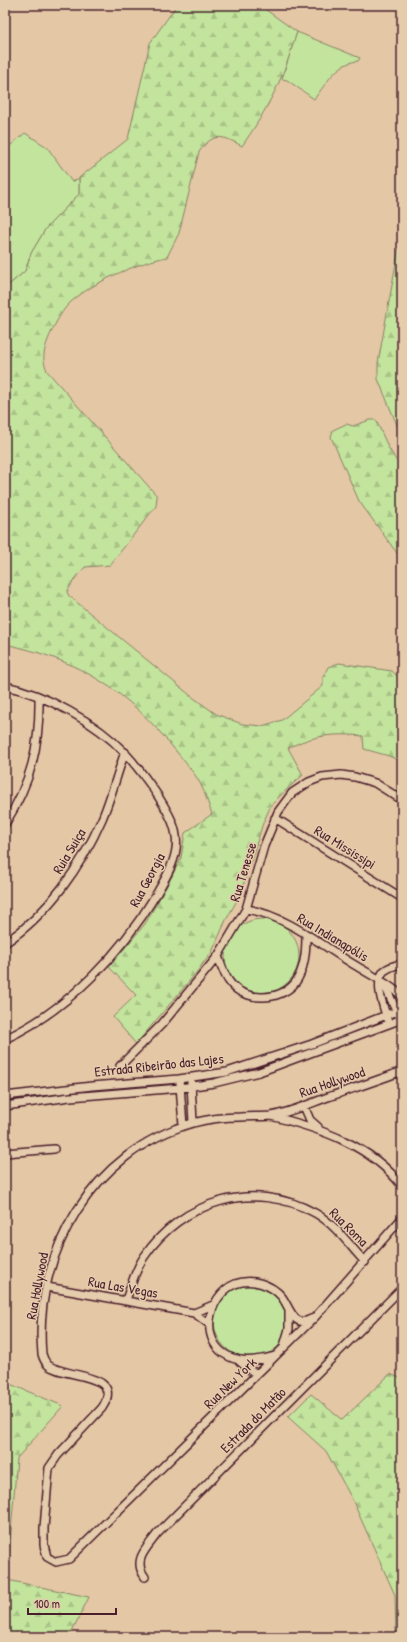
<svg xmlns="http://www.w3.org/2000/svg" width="407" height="1642" viewBox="0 0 407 1642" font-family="'Patrick Hand',sans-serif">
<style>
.forest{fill:url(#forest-firs);stroke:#868264}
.green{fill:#c3e49d;stroke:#868264}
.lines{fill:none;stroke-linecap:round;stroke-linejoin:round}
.street-casing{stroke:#4a1f2b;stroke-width:10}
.street{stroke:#e5ccad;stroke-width:7}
.labels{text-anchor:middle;stroke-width:3;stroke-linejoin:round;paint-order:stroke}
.street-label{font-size:14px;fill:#4a1f2b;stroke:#e5ccad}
</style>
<defs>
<pattern id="forest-firs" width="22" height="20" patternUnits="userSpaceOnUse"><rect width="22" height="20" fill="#c3e49d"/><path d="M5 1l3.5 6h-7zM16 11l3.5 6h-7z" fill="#a9c387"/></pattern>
</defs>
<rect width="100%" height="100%" fill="#e4c7a5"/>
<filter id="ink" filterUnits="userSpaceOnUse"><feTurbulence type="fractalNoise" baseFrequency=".025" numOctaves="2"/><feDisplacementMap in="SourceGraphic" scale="8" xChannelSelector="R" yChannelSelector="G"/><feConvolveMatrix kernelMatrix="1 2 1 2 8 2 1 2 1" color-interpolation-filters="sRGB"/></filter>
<g filter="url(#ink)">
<path class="forest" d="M 177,5 L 259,5 L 297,32 C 285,75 268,109 242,146 C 222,135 213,132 199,152 L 179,233 L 167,257 C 139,262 85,285 66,307 C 58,317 42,346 44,360 C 44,363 46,368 47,371 L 157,496 L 156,506 L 110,565 L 85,567 L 74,580 L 67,592 L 69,596 L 191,696 L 216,714 L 242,724 L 262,726 L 282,720 L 323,686 L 323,677 L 328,667 L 339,663 L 392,671 L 402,681 L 402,762 L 389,756 L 364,749 L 363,736 C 335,733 313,735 288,748 L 303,775 L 287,789 L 271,805 L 263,823 L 240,895 L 226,920 L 212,952 L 196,973 L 136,1044 L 113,1017 L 136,995 L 109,967 L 145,924 L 169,882 L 181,858 L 185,833 L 212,814 C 208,804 205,792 200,783 C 194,772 184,761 176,751 C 128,691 80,660 5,644 L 5,288 L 25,271 L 31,253 L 46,228 L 79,194 L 79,178 L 128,139 L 150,43 Z
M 402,230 L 402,437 L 378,379 L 378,363 Z
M 370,420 L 376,420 L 388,447 L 402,470 L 402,560 L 359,501 L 331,437 L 333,430 L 346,424 L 353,426 Z
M 390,1374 L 402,1379 L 402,1637 L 396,1637 L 395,1595 L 352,1499 L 326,1451 L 288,1417 L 311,1394 L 342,1420 Z
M 5,1382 L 63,1406 L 17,1458 L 7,1580 L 89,1597 L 69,1637 L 5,1637 Z"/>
<path class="green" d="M 297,32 L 360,58 L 358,61 C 336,63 327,83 314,99 L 287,80 L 282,79 Z
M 25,133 L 47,147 L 72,182 L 79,178 L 79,194 L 46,228 L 31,253 L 25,271 L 5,288 C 5,276 10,266 5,256 L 5,150 Z
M225 956a37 37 0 1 1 74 0a37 37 0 1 1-74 0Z
M214 1321a37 37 0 1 1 74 0a37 37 0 1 1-74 0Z"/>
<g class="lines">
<g class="street-casing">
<path id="street" d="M 5,686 C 45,694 97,723 125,753 C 137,766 148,781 158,796 C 168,812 179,829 176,849 C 174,864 165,879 157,893 C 121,953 69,1009 5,1039
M 275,818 L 402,898
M 5,824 C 31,783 40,746 39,697
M 246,909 C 285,915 320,944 353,964 C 369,974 388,983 402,996
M 5,943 C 48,914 81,867 102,819 C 111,798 117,774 125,752
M 218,956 C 221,965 224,976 231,984 C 246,1002 280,1001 295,983 C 305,969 306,951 306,935
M 384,984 L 398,1014
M 387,1018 C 383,1006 374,982 384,971 C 389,967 396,965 402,964
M 120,1066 L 162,1024 L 218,956 L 246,909 L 264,846 L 278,812 L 292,793 L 309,782 L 322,777 L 341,775 L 355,777 L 375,783 L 402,800
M 402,1071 C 379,1080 357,1087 334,1095 C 313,1102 292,1112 271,1116 C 261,1117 250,1116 240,1117 C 224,1117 208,1119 193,1123 C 93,1151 33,1253 42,1354 C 43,1358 45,1362 48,1365 C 63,1378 126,1372 102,1408 L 58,1455 L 49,1468 L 44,1528 L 44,1545 L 47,1557 L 56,1562 L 69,1559 L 315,1317 L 402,1218
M 191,1083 L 193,1123
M 180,1085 L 183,1126
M 5,1096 L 92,1086 L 179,1079 L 227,1072 L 312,1044 L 402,1009
M 5,1106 L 70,1097 L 180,1088 L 214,1083 L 259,1072 L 402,1019
M 304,1106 L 310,1120 L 318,1127
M 271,1116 C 319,1128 371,1145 402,1186
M 5,1153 L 54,1149
M 47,1287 L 194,1313 L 209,1324
M 126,1300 C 131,1286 135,1270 144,1257 C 181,1201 254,1179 315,1213 C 335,1224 350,1246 365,1262
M 194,1313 L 213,1305
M 284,1346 L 289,1329 L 289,1312
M 275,1356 C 262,1360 243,1363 230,1357 C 198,1343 207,1296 235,1284 C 252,1278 271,1284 282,1297 C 290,1308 294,1329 311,1319
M 237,1359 L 251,1371 L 258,1373
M 145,1577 C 132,1560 147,1548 157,1534 L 402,1288"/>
</g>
<use href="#street" class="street"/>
</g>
</g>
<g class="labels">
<g class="street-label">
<text transform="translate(345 847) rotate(32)" y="5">Rua Mississipi</text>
<text transform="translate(69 851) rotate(-59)" y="5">Ruia Suiça</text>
<text transform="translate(243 872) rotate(-73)" y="5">Rua Tenesse</text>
<text transform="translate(147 880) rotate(-62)" y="5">Rua Georgia</text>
<text transform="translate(333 937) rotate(31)" y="5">Rua Indianapólis</text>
<text transform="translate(159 1065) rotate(-6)" y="5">Estrada Ribeirão das Lajes</text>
<text transform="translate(332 1082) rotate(-19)" y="5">Rua Hollywood</text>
<text transform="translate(349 1227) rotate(45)" y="5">Rua Roma</text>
<text transform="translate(37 1286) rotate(-79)" y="5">Rua Hollywood</text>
<text transform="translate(123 1287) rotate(10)" y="5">Rua Las Vegas</text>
<text transform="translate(230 1383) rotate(-44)" y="5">Rua New York</text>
<text transform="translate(253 1420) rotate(-45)" y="5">Estrada do Matão</text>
</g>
</g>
<rect width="407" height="1642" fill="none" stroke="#e5ccad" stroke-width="20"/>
<rect x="10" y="10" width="387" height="1622" fill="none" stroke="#4a1f2b" stroke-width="1.5" filter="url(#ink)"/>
<path d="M28 1608v6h88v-6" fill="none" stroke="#4a1f2b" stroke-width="2"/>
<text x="34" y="1608" font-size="12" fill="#4a1f2b" stroke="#e5ccad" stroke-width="3" paint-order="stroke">100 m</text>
</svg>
